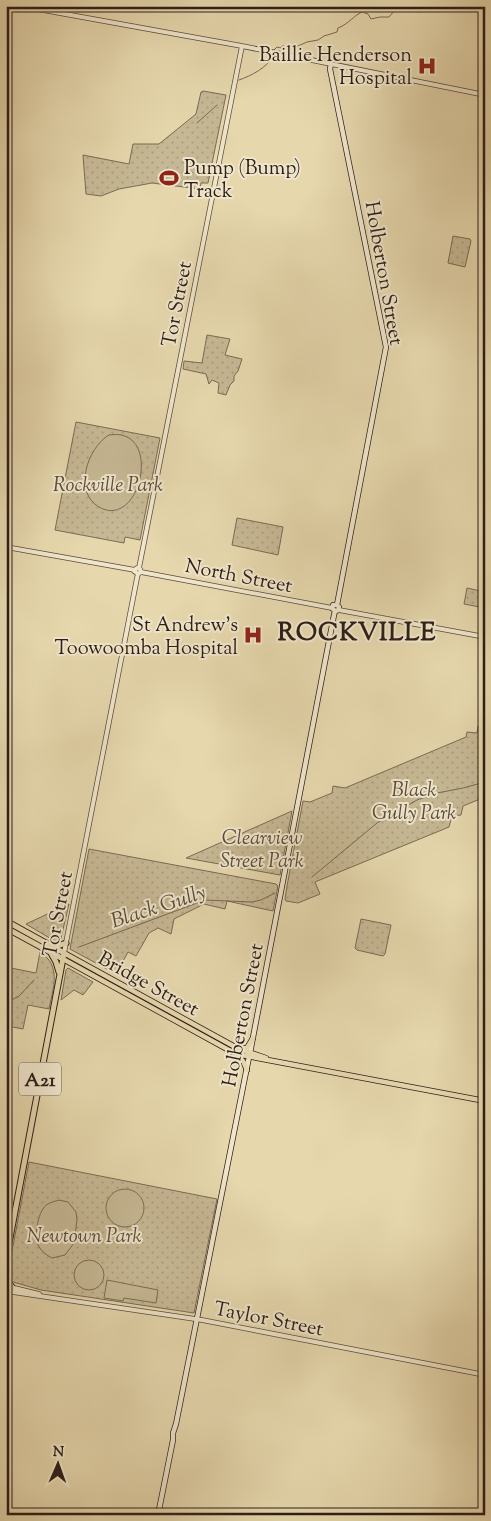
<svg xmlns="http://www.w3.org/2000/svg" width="491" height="1521" viewBox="0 0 491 1521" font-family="'Sorts Mill Goudy',serif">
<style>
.grass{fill:url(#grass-dots);stroke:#796b56}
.pitch{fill:#c6b894;stroke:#796b56}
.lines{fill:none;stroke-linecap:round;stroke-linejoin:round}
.stream{stroke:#766753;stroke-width:1}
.tertiary-casing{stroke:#5a4c3d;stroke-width:5.5}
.secondary-casing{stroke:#2c1e18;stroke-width:6}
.primary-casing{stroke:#2c1e18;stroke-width:6}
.trunk-casing{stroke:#2c1e18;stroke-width:7}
.tertiary{stroke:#efe5ca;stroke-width:4}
.secondary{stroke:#efe5ca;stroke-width:4.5}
.primary{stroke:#e6d7ad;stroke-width:4.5}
.trunk{stroke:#e6d7ad;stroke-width:5}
.labels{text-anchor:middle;stroke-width:4;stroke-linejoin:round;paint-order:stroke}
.shield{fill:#efe5ca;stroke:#665a4d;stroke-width:1}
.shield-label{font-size:19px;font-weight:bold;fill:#2c1e18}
.poi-label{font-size:20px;fill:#2c1e18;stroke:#efe5ca;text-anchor:end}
.street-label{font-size:20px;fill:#2c1e18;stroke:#efe5ca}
.park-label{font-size:20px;font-style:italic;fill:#5a4c3d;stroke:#efe5ca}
.water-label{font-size:21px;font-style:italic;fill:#57493a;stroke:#efe5ca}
.district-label{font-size:25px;font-weight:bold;letter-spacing:1px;fill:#2c1e18;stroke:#efe5ca}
</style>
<defs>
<pattern id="grass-dots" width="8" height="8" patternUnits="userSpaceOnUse" patternTransform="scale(1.25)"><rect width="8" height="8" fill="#c6b894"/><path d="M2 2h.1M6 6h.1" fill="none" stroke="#aa9e7f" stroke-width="1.8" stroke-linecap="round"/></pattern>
</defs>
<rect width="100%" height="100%" fill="#e6d7ad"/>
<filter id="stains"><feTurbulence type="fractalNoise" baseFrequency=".004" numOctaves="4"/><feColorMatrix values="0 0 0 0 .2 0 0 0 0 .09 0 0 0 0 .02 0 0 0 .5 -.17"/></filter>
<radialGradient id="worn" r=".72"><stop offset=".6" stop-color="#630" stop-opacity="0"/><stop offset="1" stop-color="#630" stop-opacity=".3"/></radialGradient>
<path class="grass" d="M 203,91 L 226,95 L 208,183 L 201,183 L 200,189 L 152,183 L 119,189 L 101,196 L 86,194 L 83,155 L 129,164 L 133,144 L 159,144 L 196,114 L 201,92 Z
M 453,236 L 470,239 L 471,241 L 465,267 L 448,263 Z
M 207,335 L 230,339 L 225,355 L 242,359 L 238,371 L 234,376 L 234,381 L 230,385 L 226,395 L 218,393 L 219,383 L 212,380 L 209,384 L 206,374 L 183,369 L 184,361 L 202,363 Z
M 76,422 L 160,438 L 140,540 L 125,537 L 124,543 L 55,530 Z
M 237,518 L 283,527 L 278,555 L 232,545 Z
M 467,588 L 485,592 L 485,608 L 464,604 Z
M 478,726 L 485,727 L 485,797 L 463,806 L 461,815 L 452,816 L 449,827 L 315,882 L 320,894 L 298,903 L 286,901 L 285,899 L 287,886 L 303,801 L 310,802 L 332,793 L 333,786 L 345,788 L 466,737 L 467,732 L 477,733 Z
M 292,811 L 280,875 L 186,858 Z
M 89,849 L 276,884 L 278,886 L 273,911 L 227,901 L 225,909 L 204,904 L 174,919 L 171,934 L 158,928 L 149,933 L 136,956 L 128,952 L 116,974 L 70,949 Z
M 69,904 L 60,942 L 58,943 L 26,924 Z
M 361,919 L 391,925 L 385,954 L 383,956 L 357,950 L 355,948 Z
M 40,952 C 62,966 53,988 49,1009 L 28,1005 L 23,1029 L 7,1026 L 6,1029 L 6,967 L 36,973 Z
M 68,968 L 93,982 L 83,995 L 74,990 L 61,1000 L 66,970 Z
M 29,1162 L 217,1199 L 194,1313 L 41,1290 L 13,1282 L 9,1279 L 8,1272 Z"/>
<path class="pitch" d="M 109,435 C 164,426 141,531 99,507 C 73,492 87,448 109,435 Z
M106 1208a19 19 0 1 1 38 0a19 19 0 1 1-38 0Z
M 59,1200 L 68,1202 L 76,1212 L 77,1220 L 74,1243 L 65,1255 L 52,1258 C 46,1255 41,1251 38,1245 C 34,1235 38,1209 48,1204 C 51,1202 56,1201 59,1200 Z
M74 1275a15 15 0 1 1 30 0a15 15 0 1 1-30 0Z
M 107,1280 L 158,1290 L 156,1303 L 124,1298 L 123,1301 L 104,1298 Z"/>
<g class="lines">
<path class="stream" d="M 274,50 L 277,47 L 281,48 L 282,46 L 298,46 L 307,42 L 318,40 L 324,36 L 337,32 L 338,28 C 350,23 353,16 362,12 L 368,14 L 371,19 L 380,17 L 389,17 L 395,10 L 400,9 L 419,12 L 427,11 L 435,6
M 239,80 C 251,76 268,67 273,56
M 197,123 L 217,105
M 312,877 L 377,823 L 417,800 L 437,793 L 463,788 L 485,782
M 79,947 L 205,900 L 252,902 L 261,900 L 275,893
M 6,1003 L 19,996 L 34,980"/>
<g class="tertiary-casing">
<path id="tertiary" d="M 21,6 L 242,46 L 485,95
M 6,547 L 135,570
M 139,568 L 242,46
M 141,572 L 332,608
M 339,610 L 485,637
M 64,953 L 137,578 L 138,574 L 141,572 L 140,569 L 137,568 L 134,571 L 138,574
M 6,1286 L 39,1294
M 6,1291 L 202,1320 L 485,1375"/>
</g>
<g class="secondary-casing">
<path id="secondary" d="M 331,64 L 330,69 L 386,347 L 337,605
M 250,1053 L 334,615 L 335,611 L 332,608 L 333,605 L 337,605 L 339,607 L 339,610 L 335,611
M 173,1440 L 173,1433 L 176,1424 L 249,1057
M 158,1515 L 173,1440"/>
</g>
<g class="primary-casing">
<path id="primary" d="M 64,953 L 237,1048 L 266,1058
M 63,959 L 236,1054 L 485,1101
M 240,1048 L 247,1048 L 253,1038
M 237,1055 L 243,1061 L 247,1070"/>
</g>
<g class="trunk-casing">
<path id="trunk" d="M 6,921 L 64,953 L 6,1259
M 6,928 L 63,959
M 55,947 L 66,943
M 51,953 L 56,962 L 59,972
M 6,1280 L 12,1287"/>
</g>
<use href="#tertiary" class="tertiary"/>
<use href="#secondary" class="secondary"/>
<use href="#primary" class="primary"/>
<use href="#trunk" class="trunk"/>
</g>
<defs>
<g id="hospital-bare" transform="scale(1.5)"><path d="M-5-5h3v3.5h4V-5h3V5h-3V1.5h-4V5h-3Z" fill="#8f2418" stroke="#efe5ca" stroke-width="2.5" paint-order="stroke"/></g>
<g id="stadium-bare" transform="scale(1.5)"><path d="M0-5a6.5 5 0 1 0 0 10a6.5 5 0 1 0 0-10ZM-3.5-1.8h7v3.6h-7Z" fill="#8f2418" stroke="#efe5ca" stroke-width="2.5" paint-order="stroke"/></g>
</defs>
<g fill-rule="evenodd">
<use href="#hospital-bare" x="427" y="66"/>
<use href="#stadium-bare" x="169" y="178"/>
<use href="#hospital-bare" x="253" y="635"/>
</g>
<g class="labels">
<rect class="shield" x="19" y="1062.5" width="42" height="33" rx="4"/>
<g class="shield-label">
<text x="40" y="1086">A21</text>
</g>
<g class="poi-label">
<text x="412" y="61">Baillie Henderson<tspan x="412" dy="23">Hospital</tspan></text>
<text x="184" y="174" text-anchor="start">Pump (Bump)<tspan x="184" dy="23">Track</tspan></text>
<text x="238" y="631">St Andrew's<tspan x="238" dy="23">Toowoomba Hospital</tspan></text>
</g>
<g class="street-label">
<text transform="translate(385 273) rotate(80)" y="7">Holberton Street</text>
<text transform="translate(176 304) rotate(-79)" y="7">Tor Street</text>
<text transform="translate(239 575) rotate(11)" y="7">North Street</text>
<text transform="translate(57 914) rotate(-79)" y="7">Tor Street</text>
<text transform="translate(149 983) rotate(29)" y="7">Bridge Street</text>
<text transform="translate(242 1015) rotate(-79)" y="7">Holberton Street</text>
<text transform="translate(269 1318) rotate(11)" y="7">Taylor Street</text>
</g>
<g class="park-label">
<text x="108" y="491">Rockville Park</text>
<text x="414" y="796">Black<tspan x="414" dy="23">Gully Park</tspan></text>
<text x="262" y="844">Clearview<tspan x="262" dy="23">Street Park</tspan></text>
<text x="84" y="1242">Newtown Park</text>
</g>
<g class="water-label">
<text transform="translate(158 906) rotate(-18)" y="7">Black Gully</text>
</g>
<g class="district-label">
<text x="357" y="640">ROCKVILLE</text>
</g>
</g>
<rect width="491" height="1521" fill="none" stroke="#e6d7ad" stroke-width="25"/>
<rect x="8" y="8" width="476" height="1506" fill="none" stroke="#2c1e18" stroke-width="2.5"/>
<rect x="12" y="12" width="466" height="1496" fill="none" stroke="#2c1e18"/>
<g transform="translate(58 1464) rotate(2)" stroke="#efe5ca" stroke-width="4" paint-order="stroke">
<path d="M0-4L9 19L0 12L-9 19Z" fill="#2c1e18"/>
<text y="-8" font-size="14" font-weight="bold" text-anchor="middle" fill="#2c1e18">N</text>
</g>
<rect width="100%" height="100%" filter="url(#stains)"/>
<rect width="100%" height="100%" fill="url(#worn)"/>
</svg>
